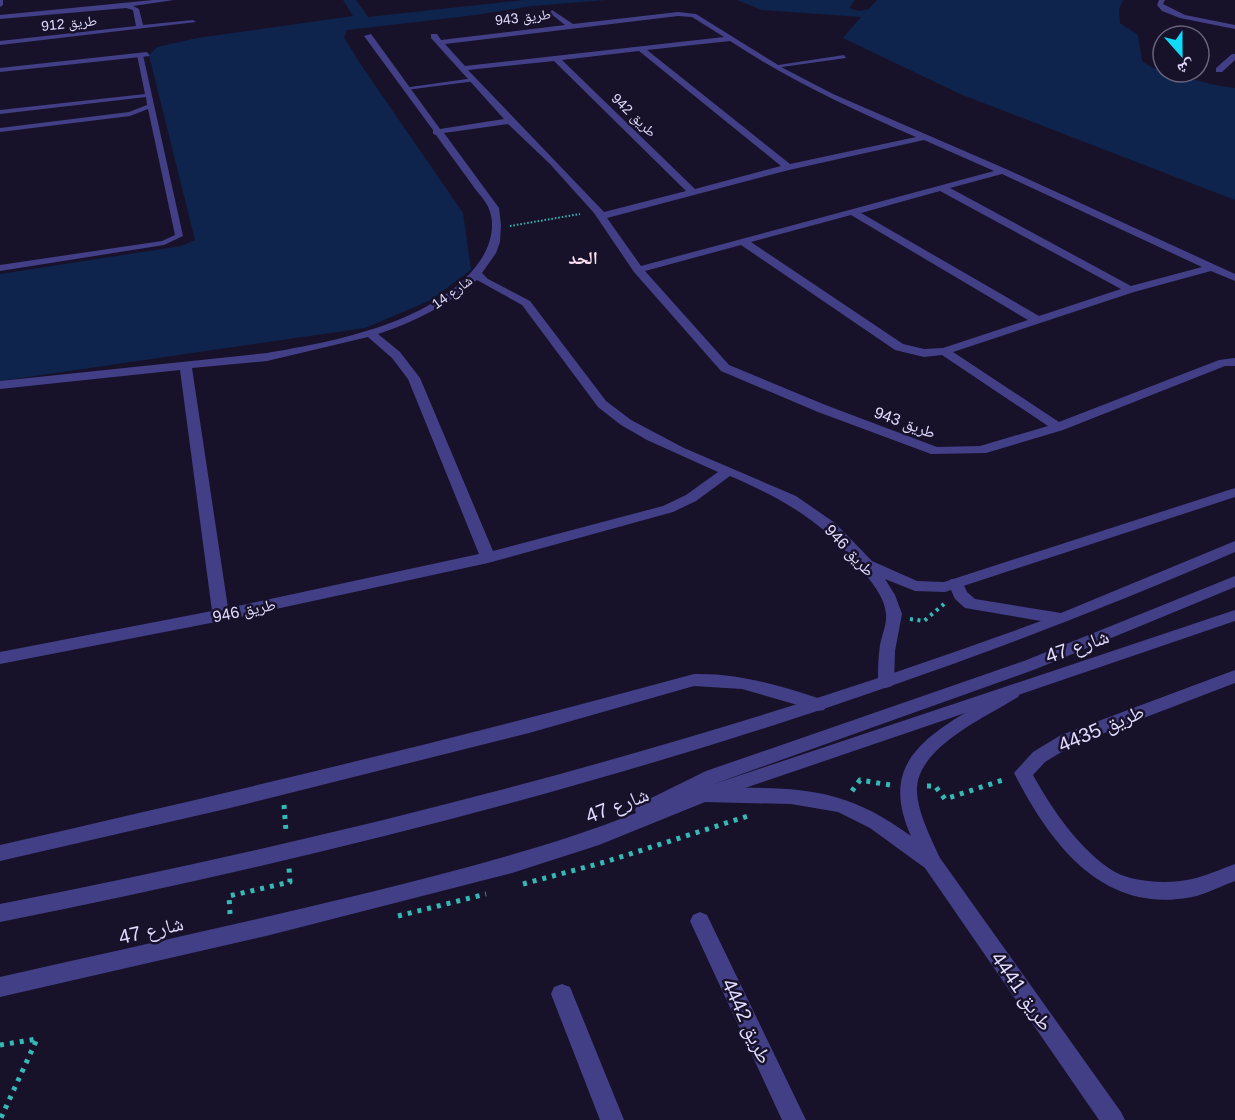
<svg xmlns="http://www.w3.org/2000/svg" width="1235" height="1120" viewBox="0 0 1235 1120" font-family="Arial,'Noto Naskh Arabic',sans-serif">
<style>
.water{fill:#0f244c}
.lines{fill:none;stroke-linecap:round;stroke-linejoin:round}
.path-far2{stroke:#35b9b4;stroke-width:2;stroke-dasharray:1.5 2;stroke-linecap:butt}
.path-far1{stroke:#35b9b4;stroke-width:4;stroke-dasharray:3 4.5;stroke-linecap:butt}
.path{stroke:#35b9b4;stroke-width:5;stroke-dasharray:4 6;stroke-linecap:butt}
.service{fill:#433f87;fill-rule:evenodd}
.minor{fill:#433f87;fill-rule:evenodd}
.tertiary{fill:#433f87;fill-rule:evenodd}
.labels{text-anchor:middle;stroke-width:5;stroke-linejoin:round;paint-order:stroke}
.far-street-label{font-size:14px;fill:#e1dcfe;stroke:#17122a}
.street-label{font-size:16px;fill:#e1dcfe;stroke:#17122a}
.far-district-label{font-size:18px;font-weight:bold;fill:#fedef1;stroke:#17122a}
.near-street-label{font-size:20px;fill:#e1dcfe;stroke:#17122a}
</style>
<rect width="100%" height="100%" fill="#17122a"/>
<path class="water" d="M 343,0 L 356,0 L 368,17 L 525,0 L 606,0 L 532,6 L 468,16 L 347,30 L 344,37 L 359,62 L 463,213 L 471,270 L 431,300 L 365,328 L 0,381 L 0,274 L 181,246 L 195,240 L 149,55 L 157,47 L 197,38 L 353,16 Z
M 737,0 L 855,0 L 849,8 L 859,11 L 869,9 L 877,0 L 1123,0 L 1119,9 L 1120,23 L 1138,35 L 1142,61 C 1160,74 1168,71 1187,77 C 1204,83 1218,86 1235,88 L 1235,200 L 960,94 L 843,38 L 861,17 L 762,10 Z"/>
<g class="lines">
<path class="path-far2" d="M 510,226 L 580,214"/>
<path class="path-far1" d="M 910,619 L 924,621 L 944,604"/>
<path class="path" d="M 927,786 L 935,786 L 945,799 L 1006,779
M 852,791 L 860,780 L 890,785
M 284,805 L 286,831
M 523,884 L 605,862 L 748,816
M 230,914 L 229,896 L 290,882 L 289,868
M 398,916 L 486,894
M 0,1045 L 37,1039 L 0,1120"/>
<path class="service" d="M 140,53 L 143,55 L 183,236 L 164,245 L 0,271 L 0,265 L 162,241 L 175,235 L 148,109 L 130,116 L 0,132 L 0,128 L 129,112 L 147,105 L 146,97 L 0,114 L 0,110 L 145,94 L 137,55 Z
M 844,55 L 846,58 L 775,68 L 772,66 Z
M 474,78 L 476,79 L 476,81 L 406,90 L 403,88 Z"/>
<path class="minor" d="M 0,0 L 3,0 L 3,5 L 0,7 Z
M 153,0 L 174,0 L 133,6 L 139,9 L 143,25 L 193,20 L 196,22 L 0,45 L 0,41 L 136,26 L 133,10 L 126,8 L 0,19 L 0,15 Z
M 1159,0 L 1165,0 L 1163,4 L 1185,15 L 1235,25 L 1235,29 L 1180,18 L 1162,11 L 1157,5 Z
M 552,10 L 573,24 L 678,12 L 696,14 L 783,68 L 833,94 L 1006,169 L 1235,274 L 1235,281 L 1211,271 L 1134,292 L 953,352 L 1059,422 L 1219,360 L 1235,358 L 1235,366 L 1225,366 L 1063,430 L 986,453 L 931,454 L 818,412 L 721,371 L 634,272 L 594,213 L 550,164 L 508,124 L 444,133 L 499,208 L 501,225 L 500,242 L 496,253 L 482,273 L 488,279 L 530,301 L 606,401 L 631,420 L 684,448 L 796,496 L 835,523 L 872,561 L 917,581 L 944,582 L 1235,488 L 1235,497 L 945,592 L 915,591 L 885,579 L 895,595 L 902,614 L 895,651 L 894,682 L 892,686 L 886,688 L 880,686 L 878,682 C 878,670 878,658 880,645 C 882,635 887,624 886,614 C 885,599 874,585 865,574 C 827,524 786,500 730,476 L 696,501 L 673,512 L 488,563 L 221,621 L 0,664 L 0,652 L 212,611 L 180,370 L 0,389 L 0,381 L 267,353 C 337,341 437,322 480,261 C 490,246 496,226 489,209 C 486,201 478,193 473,186 C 461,169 448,152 436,135 L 433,134 L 433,130 L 364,36 L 371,34 L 440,129 L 504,119 L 431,38 L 431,34 L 437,34 L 441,40 L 565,25 L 550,13 ZM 678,16 L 692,17 L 724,37 L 465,66 L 445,44 ZM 730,41 C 791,81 850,108 916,137 L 790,164 L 647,50 ZM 639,51 L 781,166 L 695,189 L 562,60 ZM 554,61 L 686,191 L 604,212 L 468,70 ZM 924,140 L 994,171 L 641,266 L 607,218 L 789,170 ZM 1002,174 L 1202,267 L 1131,286 L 950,188 ZM 940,191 L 1121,289 L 1039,316 L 861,213 ZM 851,215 L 1028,320 L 943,348 L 924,349 L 903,344 L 751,242 ZM 741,245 L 895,350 L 924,357 L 942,355 L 1048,426 L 980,446 L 937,447 L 828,406 L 729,365 L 645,271 ZM 477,280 L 522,305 L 598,407 L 621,425 L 647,440 L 718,472 L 686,495 L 663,506 L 493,551 L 420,378 L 400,352 L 378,334 C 415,322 447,305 477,280 ZM 368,337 L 392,358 L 408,379 L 479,554 L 228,608 L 192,368 L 267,361 Z
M 147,52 L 150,56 L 0,72 L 0,68 Z
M 1232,54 L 1235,54 L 1235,60 L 1222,72 L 1216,72 L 1216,68 Z
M 1235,670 L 1235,683 L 1073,745 L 1045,762 L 1033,775 C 1051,808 1081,852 1115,872 C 1136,883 1169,884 1192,879 C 1206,876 1221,869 1235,864 L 1235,881 C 1221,886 1206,894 1192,897 C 1102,915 1050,843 1014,773 L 1033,752 L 1061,735 Z
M 694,674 C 740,673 781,686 824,700 L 827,705 L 824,710 L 818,711 L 742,689 L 694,686 L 529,733 L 230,808 L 0,861 L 0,845 C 232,792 464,737 694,674 Z
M 1012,687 L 1018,689 L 1020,693 L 1018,697 C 986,717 920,746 917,787 C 916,810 931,838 940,858 L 1121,1112 L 1125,1120 L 1099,1120 L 925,868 L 870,828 L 838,812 L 791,804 L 704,802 L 697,800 L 695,795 L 697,790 L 704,788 C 789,788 838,782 911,836 C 882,771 915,743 968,711 C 982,703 996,691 1012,687 Z
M 700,912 L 707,915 L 806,1120 L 782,1120 L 690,921 L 693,915 Z
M 562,984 L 570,987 L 624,1120 L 600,1120 L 551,994 L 554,987 Z"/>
<path class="tertiary" d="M 1235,541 L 1235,552 C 840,724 422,838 0,922 L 0,904 C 353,835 703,745 1041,621 L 965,608 L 955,599 L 948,583 L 951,579 L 961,579 L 967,592 L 975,599 L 1061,613 Z
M 1235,576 L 1235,587 L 1036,669 L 711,785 L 1235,610 L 1235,621 L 710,800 L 599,845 L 512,873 L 270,935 L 0,997 L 0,977 C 124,949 248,922 371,892 C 461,869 550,847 636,813 L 635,810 L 637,805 L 706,771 L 1024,661 Z"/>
</g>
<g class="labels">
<g class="far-street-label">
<text transform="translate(523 17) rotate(-7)" y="5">طريق 943</text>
<text transform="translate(69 23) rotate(-6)" y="5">طريق 912</text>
<text transform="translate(634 115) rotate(44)" y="5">طريق 942</text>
<text transform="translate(452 292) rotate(-36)" y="5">شارع 14</text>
</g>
<g class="street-label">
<text transform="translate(905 422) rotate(20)" y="6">طريق 943</text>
<text transform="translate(850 550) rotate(47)" y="6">طريق 946</text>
<text transform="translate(244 610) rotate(-12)" y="6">طريق 946</text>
</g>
<g class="far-district-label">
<text x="583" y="264">الحد</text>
</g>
<g class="near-street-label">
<text transform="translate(1077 646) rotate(-19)" y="7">شارع 47</text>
<text transform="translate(1101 728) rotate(-23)" y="7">طريق 4435</text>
<text transform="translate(617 805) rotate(-21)" y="7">شارع 47</text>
<text transform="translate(151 930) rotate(-13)" y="7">شارع 47</text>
<text transform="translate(1022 991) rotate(55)" y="7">طريق 4441</text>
<text transform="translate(747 1021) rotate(65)" y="7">طريق 4442</text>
</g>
</g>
<g transform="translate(1181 54) rotate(159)"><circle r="28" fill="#17122a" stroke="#68637f" stroke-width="1.5"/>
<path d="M0-4.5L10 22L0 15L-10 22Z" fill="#0fdaf7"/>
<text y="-9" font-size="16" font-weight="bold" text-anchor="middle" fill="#e1dcfe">ش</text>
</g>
</svg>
